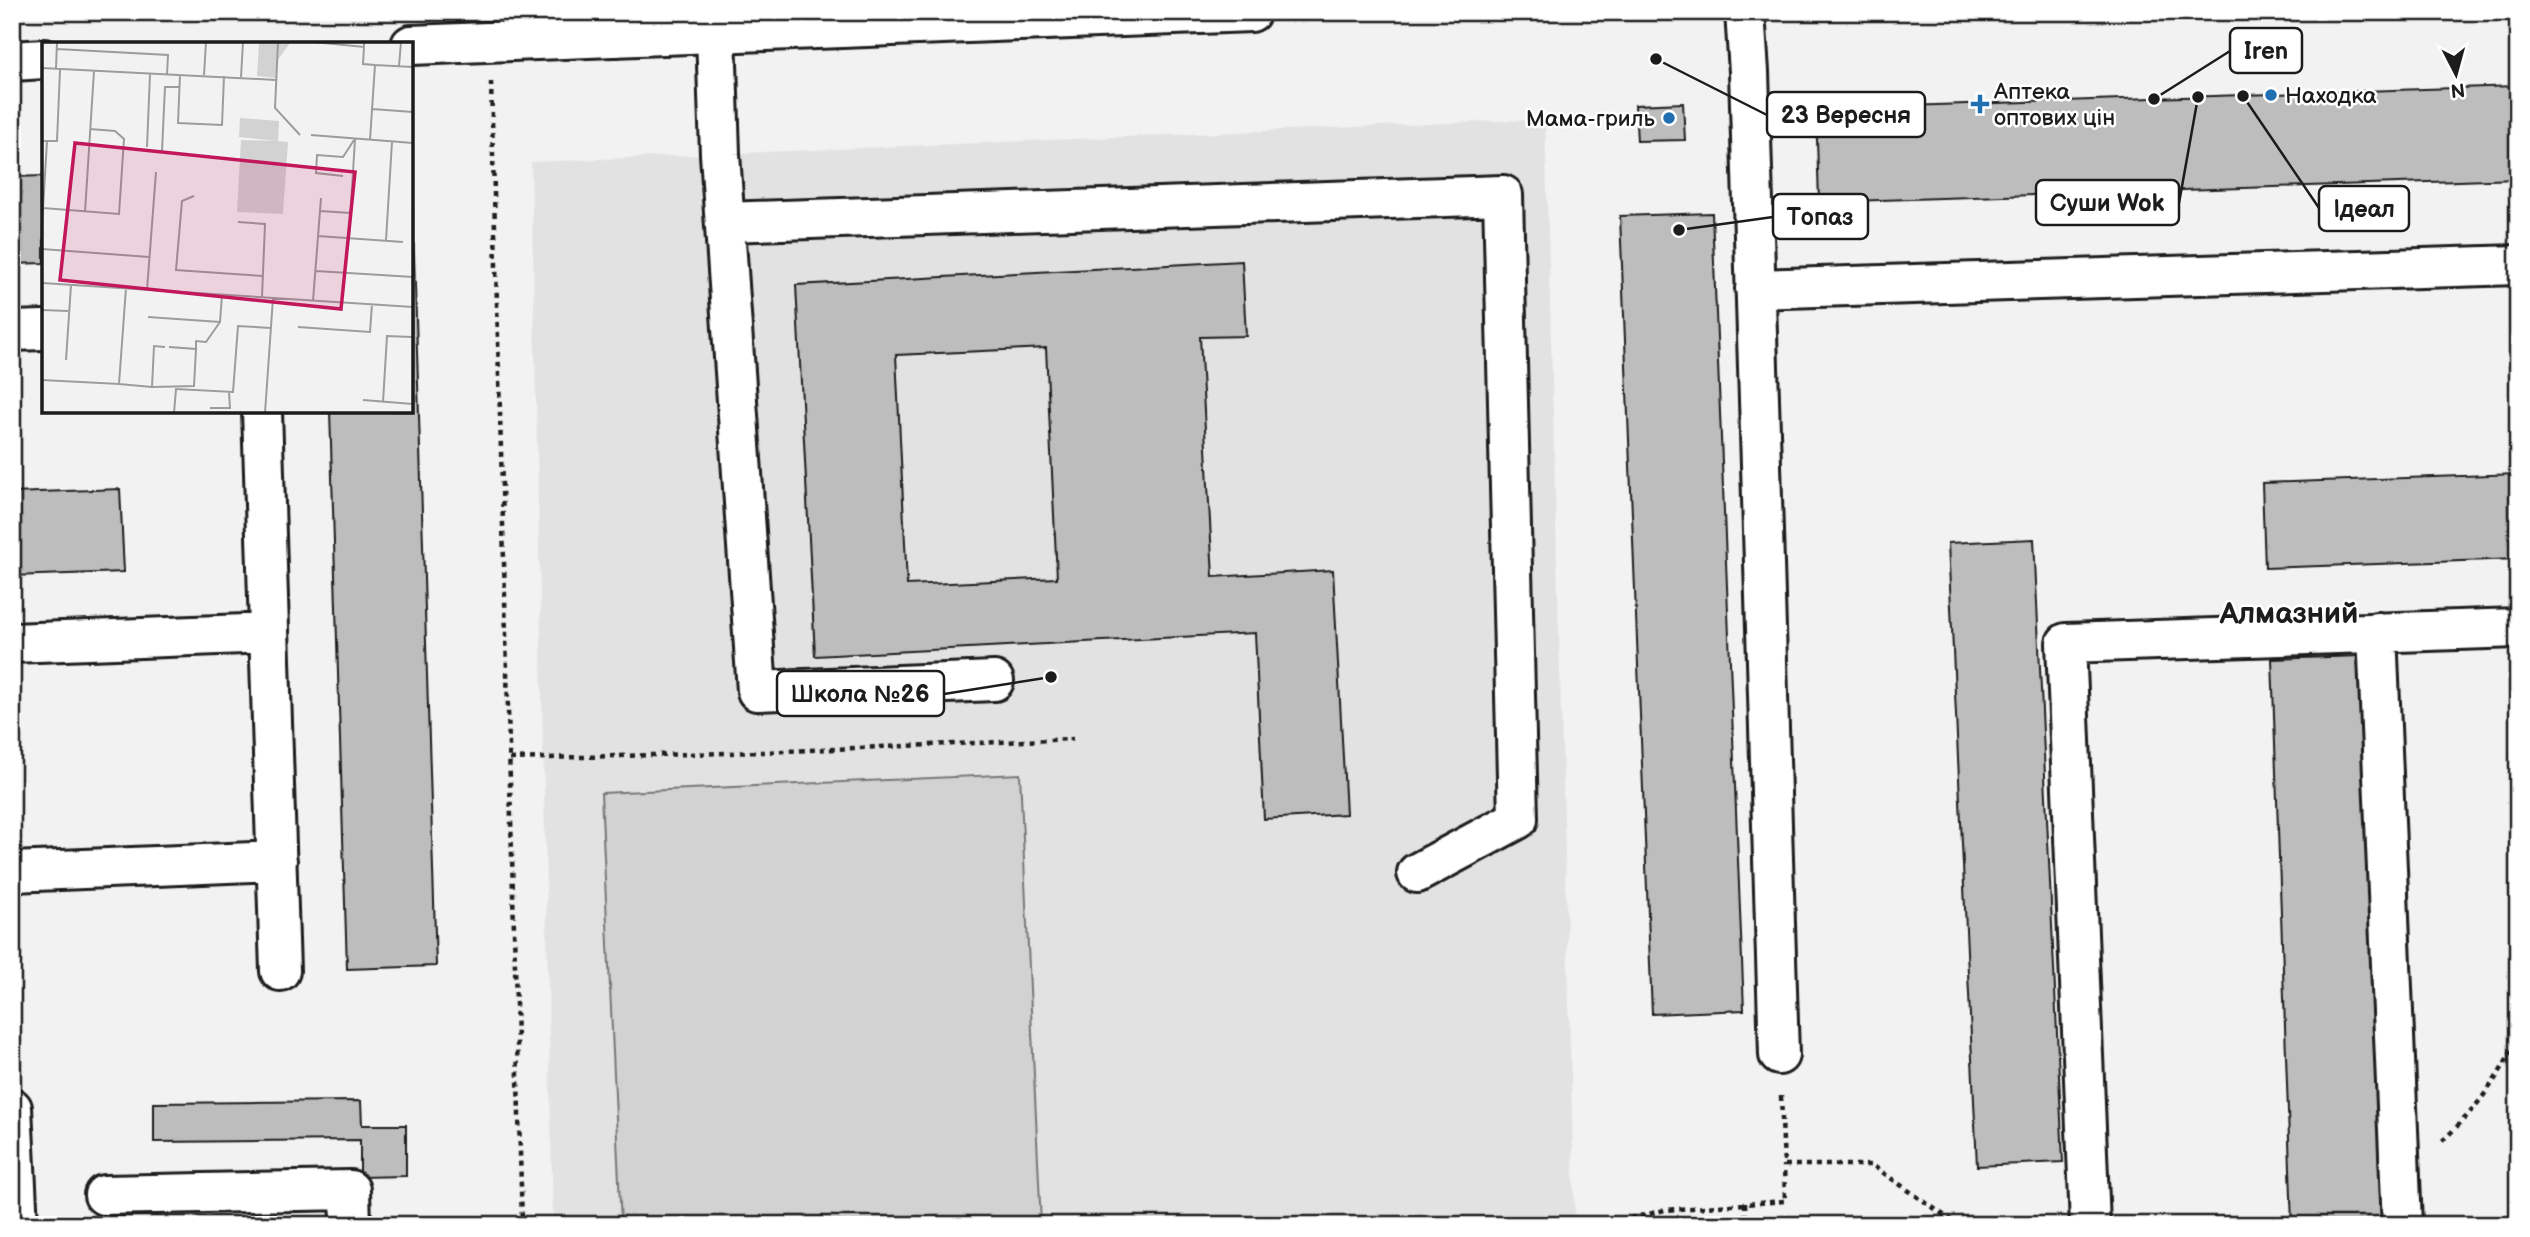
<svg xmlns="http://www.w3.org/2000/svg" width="2530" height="1237" viewBox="0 0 2530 1237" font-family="'Balsamiq Sans',sans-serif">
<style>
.built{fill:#e2e2e2}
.green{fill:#d2d2d2;stroke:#777;stroke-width:2}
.building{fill:#bdbdbd;stroke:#1c1c1c;stroke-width:2;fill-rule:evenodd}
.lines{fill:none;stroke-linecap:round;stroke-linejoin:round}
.minor-casing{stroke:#1c1c1c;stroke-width:44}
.major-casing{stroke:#1c1c1c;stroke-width:44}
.path{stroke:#1c1c1c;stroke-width:4.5;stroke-dasharray:5 5;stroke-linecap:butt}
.minor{stroke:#fff;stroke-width:38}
.major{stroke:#fff;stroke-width:38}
.poi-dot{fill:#1f6fb2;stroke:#fff;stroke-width:2.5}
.labels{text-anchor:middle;stroke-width:5;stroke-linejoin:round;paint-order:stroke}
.poi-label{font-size:23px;fill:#1c1c1c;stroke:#fff;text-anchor:start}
.district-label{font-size:30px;font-weight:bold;fill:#1c1c1c;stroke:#fff}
.inset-road{fill:none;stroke:#9c9c9c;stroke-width:2}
.view{fill:#c2185b;fill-opacity:0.15;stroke:#c2185b;stroke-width:3.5}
.inset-edge{fill:none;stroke:#1c1c1c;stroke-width:3.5}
.leader{fill:none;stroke:#1c1c1c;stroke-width:2.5}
.callout-dot{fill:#1c1c1c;stroke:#fff;stroke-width:2.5}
.callout{fill:#fff;stroke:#1c1c1c;stroke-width:2.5}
.callout-label{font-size:24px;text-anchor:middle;font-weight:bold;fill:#1c1c1c}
</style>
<rect width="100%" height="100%" fill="#f2f2f2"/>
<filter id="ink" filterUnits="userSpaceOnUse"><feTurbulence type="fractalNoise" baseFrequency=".0143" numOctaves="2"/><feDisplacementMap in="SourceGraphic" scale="14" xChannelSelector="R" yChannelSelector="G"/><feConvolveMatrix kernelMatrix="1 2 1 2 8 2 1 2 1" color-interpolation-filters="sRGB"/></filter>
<g filter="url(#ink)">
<path class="built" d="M 1545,119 L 1575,1225 L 553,1225 L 531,162 Z"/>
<path class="green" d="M 1020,774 L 1041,1225 L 621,1225 L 601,793 Z"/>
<path class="building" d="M 2517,86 L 2518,179 L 1819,202 L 1816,109 Z
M 1683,103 L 1685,140 L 1637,141 L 1635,105 Z
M 44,176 L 44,263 L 12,264 L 12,177 Z
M 411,188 L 414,254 L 411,254 Z
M 1712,213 L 1744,1010 L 1652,1014 L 1620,216 Z
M 411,254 L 414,254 L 436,966 L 347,969 L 330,411 L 411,411 Z
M 1242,261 L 1246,336 L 1200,337 L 1213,577 L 1333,570 L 1346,814 L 1264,819 L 1255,633 L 815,656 L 796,285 ZM 1046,348 L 1057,578 L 907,585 L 896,355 Z
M 2518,474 L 2518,559 L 2265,568 L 2262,483 Z
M 120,489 L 124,572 L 12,576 L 12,493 Z
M 2034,539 L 2063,1162 L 1977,1166 L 1948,543 Z
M 2361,656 L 2381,1225 L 2292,1225 L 2272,659 Z
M 361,1101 L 362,1125 L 406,1125 L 406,1176 L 360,1177 L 360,1140 L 154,1142 L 154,1103 Z"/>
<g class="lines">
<g class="minor-casing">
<path id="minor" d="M 614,12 L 615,37
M 1745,12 L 1749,72 L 1779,1055
M 716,33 L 720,154 L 757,691 L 994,681
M 725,222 L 1503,195 L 1518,819 L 1417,873
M 1755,289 L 2518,265
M 12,331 L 44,330
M 262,411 L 280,971
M 2377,632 L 2402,1225
M 12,643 L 269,633
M 12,872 L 277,861
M 12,1108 L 18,1225
M 104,1195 L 350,1190 L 351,1225
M 2090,1225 L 2066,643 L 2518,628"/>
</g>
<g class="major-casing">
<path id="major" d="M 411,45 L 1251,12
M 12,61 L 44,59"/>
</g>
<path class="path" d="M 491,82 L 522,1225
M 510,759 L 762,752 L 1073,739
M 1781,1096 L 1784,1165 L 1872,1165 L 1958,1225
M 2442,1141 C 2473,1113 2500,1077 2518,1038
M 1745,1203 L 1746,1225
M 1601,1225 L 1665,1210 L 1785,1201 L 1784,1165"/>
<use href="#minor" class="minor"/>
<use href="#major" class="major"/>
</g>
</g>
<g class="poi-dot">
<circle cx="2271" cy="95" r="7"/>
<path d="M1976.5 93.5h7v7h7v7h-7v7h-7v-7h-7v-7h7z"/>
<circle cx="1669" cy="118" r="7"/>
</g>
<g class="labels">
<g class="poi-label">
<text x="1994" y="99">Аптека<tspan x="1994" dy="26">оптових цін</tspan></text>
<text x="2285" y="103">Находка</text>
<text x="1655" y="126" text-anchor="end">Мама-гриль</text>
</g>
<g class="district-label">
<text x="2289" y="623">Алмазний</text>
</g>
</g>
<g transform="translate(42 42)">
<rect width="371" height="371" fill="#f2f2f2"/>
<path d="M 217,0 L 249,0 L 234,20 L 234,36 L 215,34 ZM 198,76 L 237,79 L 236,99 L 246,100 L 241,172 L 195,170 L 199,98 L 234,99 L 197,95 Z" fill="#d2d2d2"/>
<path class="inset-road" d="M 236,0 L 233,66 L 258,93M 271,0 L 322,5 L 322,0M 322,5 L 321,22 L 333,23M 15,7 L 126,13 L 125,33M 357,24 L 359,0M 0,26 L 234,38M 14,27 L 15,0M 138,33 L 136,81 L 180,83 L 182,34M 162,33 L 164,0M 199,35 L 201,0M 330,67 L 371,70M 269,93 L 371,101M 328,98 L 333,23 L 371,25M 0,99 L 15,99 L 18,28M 105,105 L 108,32M 120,109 L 123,45 L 137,45M 301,134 L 274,131 L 275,113 L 301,115 L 312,98M 152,154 L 140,159 L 134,228 L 221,234M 1,166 L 77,172 L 82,97 L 73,89 L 48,87M 278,169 L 309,171M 43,170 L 52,29M 196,180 L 223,182 L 220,255M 0,184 L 5,99M 276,194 L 361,200M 307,196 L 313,97M 344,198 L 350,100M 0,207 L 107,215M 274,229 L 371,235M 0,241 L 371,265M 105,248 L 114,130M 271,259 L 279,156M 0,268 L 26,269M 106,275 L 178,280M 256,285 L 328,290 L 330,262M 123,305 L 112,304 L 110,345 L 152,344 L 154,307 L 127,305M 154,307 L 154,299 L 164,300 L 178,280 L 180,253M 24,318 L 29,243M 0,338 L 77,342 L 84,246M 77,342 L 110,345M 321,358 L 371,362M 341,360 L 345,294 L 371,295M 168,366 L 188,366 L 187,350M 132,371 L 134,347 L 191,350 L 196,284 L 229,286M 223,371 L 231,256"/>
<path class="view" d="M 33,101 L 313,130 L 299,267 L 18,238 Z"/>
<rect width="371" height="371" class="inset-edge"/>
</g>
<path class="leader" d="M2154 99L2230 51M1656 59L1767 115M2198 97L2179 203M2243 96L2319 208M1679 230L1773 217M1051 677L944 694"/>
<g class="callout-dot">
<circle cx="2154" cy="99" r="7"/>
<circle cx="1656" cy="59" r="7"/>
<circle cx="2198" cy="97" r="7"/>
<circle cx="2243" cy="96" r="7"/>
<circle cx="1679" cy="230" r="7"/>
<circle cx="1051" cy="677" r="7"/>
</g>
<g class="callout">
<rect x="2230" y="28" width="72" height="45" rx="7"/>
<rect x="1767" y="92" width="158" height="45" rx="7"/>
<rect x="2036" y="180" width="143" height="45" rx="7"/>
<rect x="2319" y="186" width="90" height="45" rx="7"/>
<rect x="1773" y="194" width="95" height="45" rx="7"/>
<rect x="777" y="671" width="167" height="45" rx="7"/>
</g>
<g class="callout-label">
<text x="2266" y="59">Iren</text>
<text x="1846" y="123">23 Вересня</text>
<text x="2107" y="211">Суши Wok</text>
<text x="2364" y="217">Ідеал</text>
<text x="1820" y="225">Топаз</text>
<text x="860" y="702">Школа №26</text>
</g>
<rect width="2530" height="1237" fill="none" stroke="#fff" stroke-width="42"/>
<rect x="21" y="21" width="2488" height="1195" fill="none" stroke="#1c1c1c" stroke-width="2.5" filter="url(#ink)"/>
<g transform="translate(2456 74) rotate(174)" stroke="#ffffff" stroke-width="5" paint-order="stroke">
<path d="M0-5L12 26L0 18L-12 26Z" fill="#1c1c1c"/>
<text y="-10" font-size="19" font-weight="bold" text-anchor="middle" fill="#1c1c1c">N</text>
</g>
</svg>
